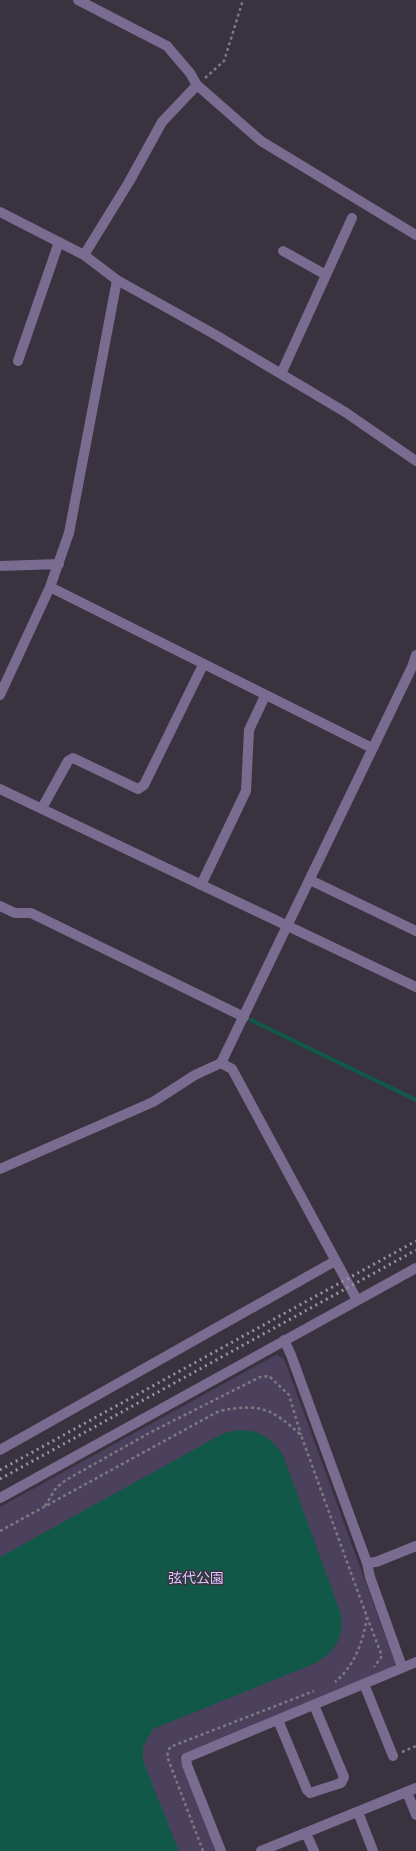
<svg xmlns="http://www.w3.org/2000/svg" width="416" height="1851" viewBox="0 0 416 1851" font-family="'Work Sans','Noto Sans JP',sans-serif">
<style>
.green{fill:#4c415c}
.water{fill:#125849}
.lines{fill:none;stroke-linecap:round;stroke-linejoin:round}
.stream{stroke:#125849;stroke-width:4}
.path{stroke:#7d7983;stroke-width:2.5;stroke-dasharray:3 3;stroke-linecap:butt}
.minor{stroke:#7a6b91;stroke-width:10}
.rail{stroke:#97949d;stroke-width:3;stroke-dasharray:2 4;stroke-linecap:butt}
.labels{text-anchor:middle;stroke-width:3;stroke-linejoin:round;paint-order:stroke}
.park-label{font-size:14px;fill:#dcc5fe;stroke:#38333f}
</style>
<rect width="100%" height="100%" fill="#38333f"/>
<path class="green" d="M 276,1355 L 284,1359 L 395,1663 L 392,1668 L 179,1756 L 217,1851 L 0,1851 L 0,1507 Z"/>
<path class="water" d="M 239,1430 C 260,1430 271,1438 283,1455 L 341,1614 C 345,1636 335,1652 316,1663 L 153,1729 L 143,1747 L 143,1761 L 179,1851 L 0,1851 L 0,1557 L 224,1433 Z"/>
<g class="lines">
<path class="stream" d="M 251,1020 L 416,1100"/>
<path class="path" d="M 205,78 L 224,61 L 243,0
M 45,1506 L 56,1488 L 66,1480 L 151,1432 L 260,1377 L 269,1376 L 289,1395 L 301,1435
M 0,1531 L 219,1411 C 260,1403 271,1408 301,1435 L 367,1617 C 363,1642 355,1665 335,1682
M 367,1617 L 382,1656 L 374,1667
M 402,1752 L 416,1746
M 203,1851 L 167,1756 L 170,1747 L 314,1691"/>
<path class="minor" d="M 78,0 L 167,46 L 190,73 L 197,85 L 261,141 L 416,235
M 0,212 L 84,255 L 117,280 L 214,334 L 345,412 L 416,461
M 283,251 L 326,275
M 84,255 L 129,182 L 162,122 L 197,85
M 18,361 L 59,242
M 281,374 L 352,218
M 0,566 L 59,564
M 50,587 L 372,748
M 0,695 L 50,587 L 69,533 L 117,280
M 0,789 L 416,987
M 42,808 L 68,761 L 73,758 L 138,789 L 144,785 L 203,665
M 310,880 L 416,931
M 201,885 L 246,791 L 249,730 L 265,696
M 0,906 L 15,913 L 31,913 L 244,1017
M 221,1063 L 232,1069 L 357,1300
M 0,1169 L 153,1102 L 195,1075 L 221,1063 L 412,667 L 416,655
M 284,1340 L 291,1355 L 367,1563 L 370,1577 L 402,1667
M 0,1450 L 335,1261
M 0,1498 L 416,1268
M 367,1563 L 376,1562 L 416,1546
M 364,1684 L 393,1756
M 278,1720 L 307,1790 L 310,1793 L 341,1783 L 344,1777 L 314,1705
M 407,1792 L 416,1815
M 358,1812 L 373,1851
M 306,1833 L 314,1851
M 221,1851 L 187,1765 L 186,1758 L 416,1662
M 261,1851 L 416,1788"/>
<path class="rail" d="M 0,1470 L 416,1241
M 0,1479 L 416,1250"/>
</g>
<g class="labels">
<g class="park-label">
<text x="196" y="1583">弦代公園</text>
</g>
</g>
</svg>
